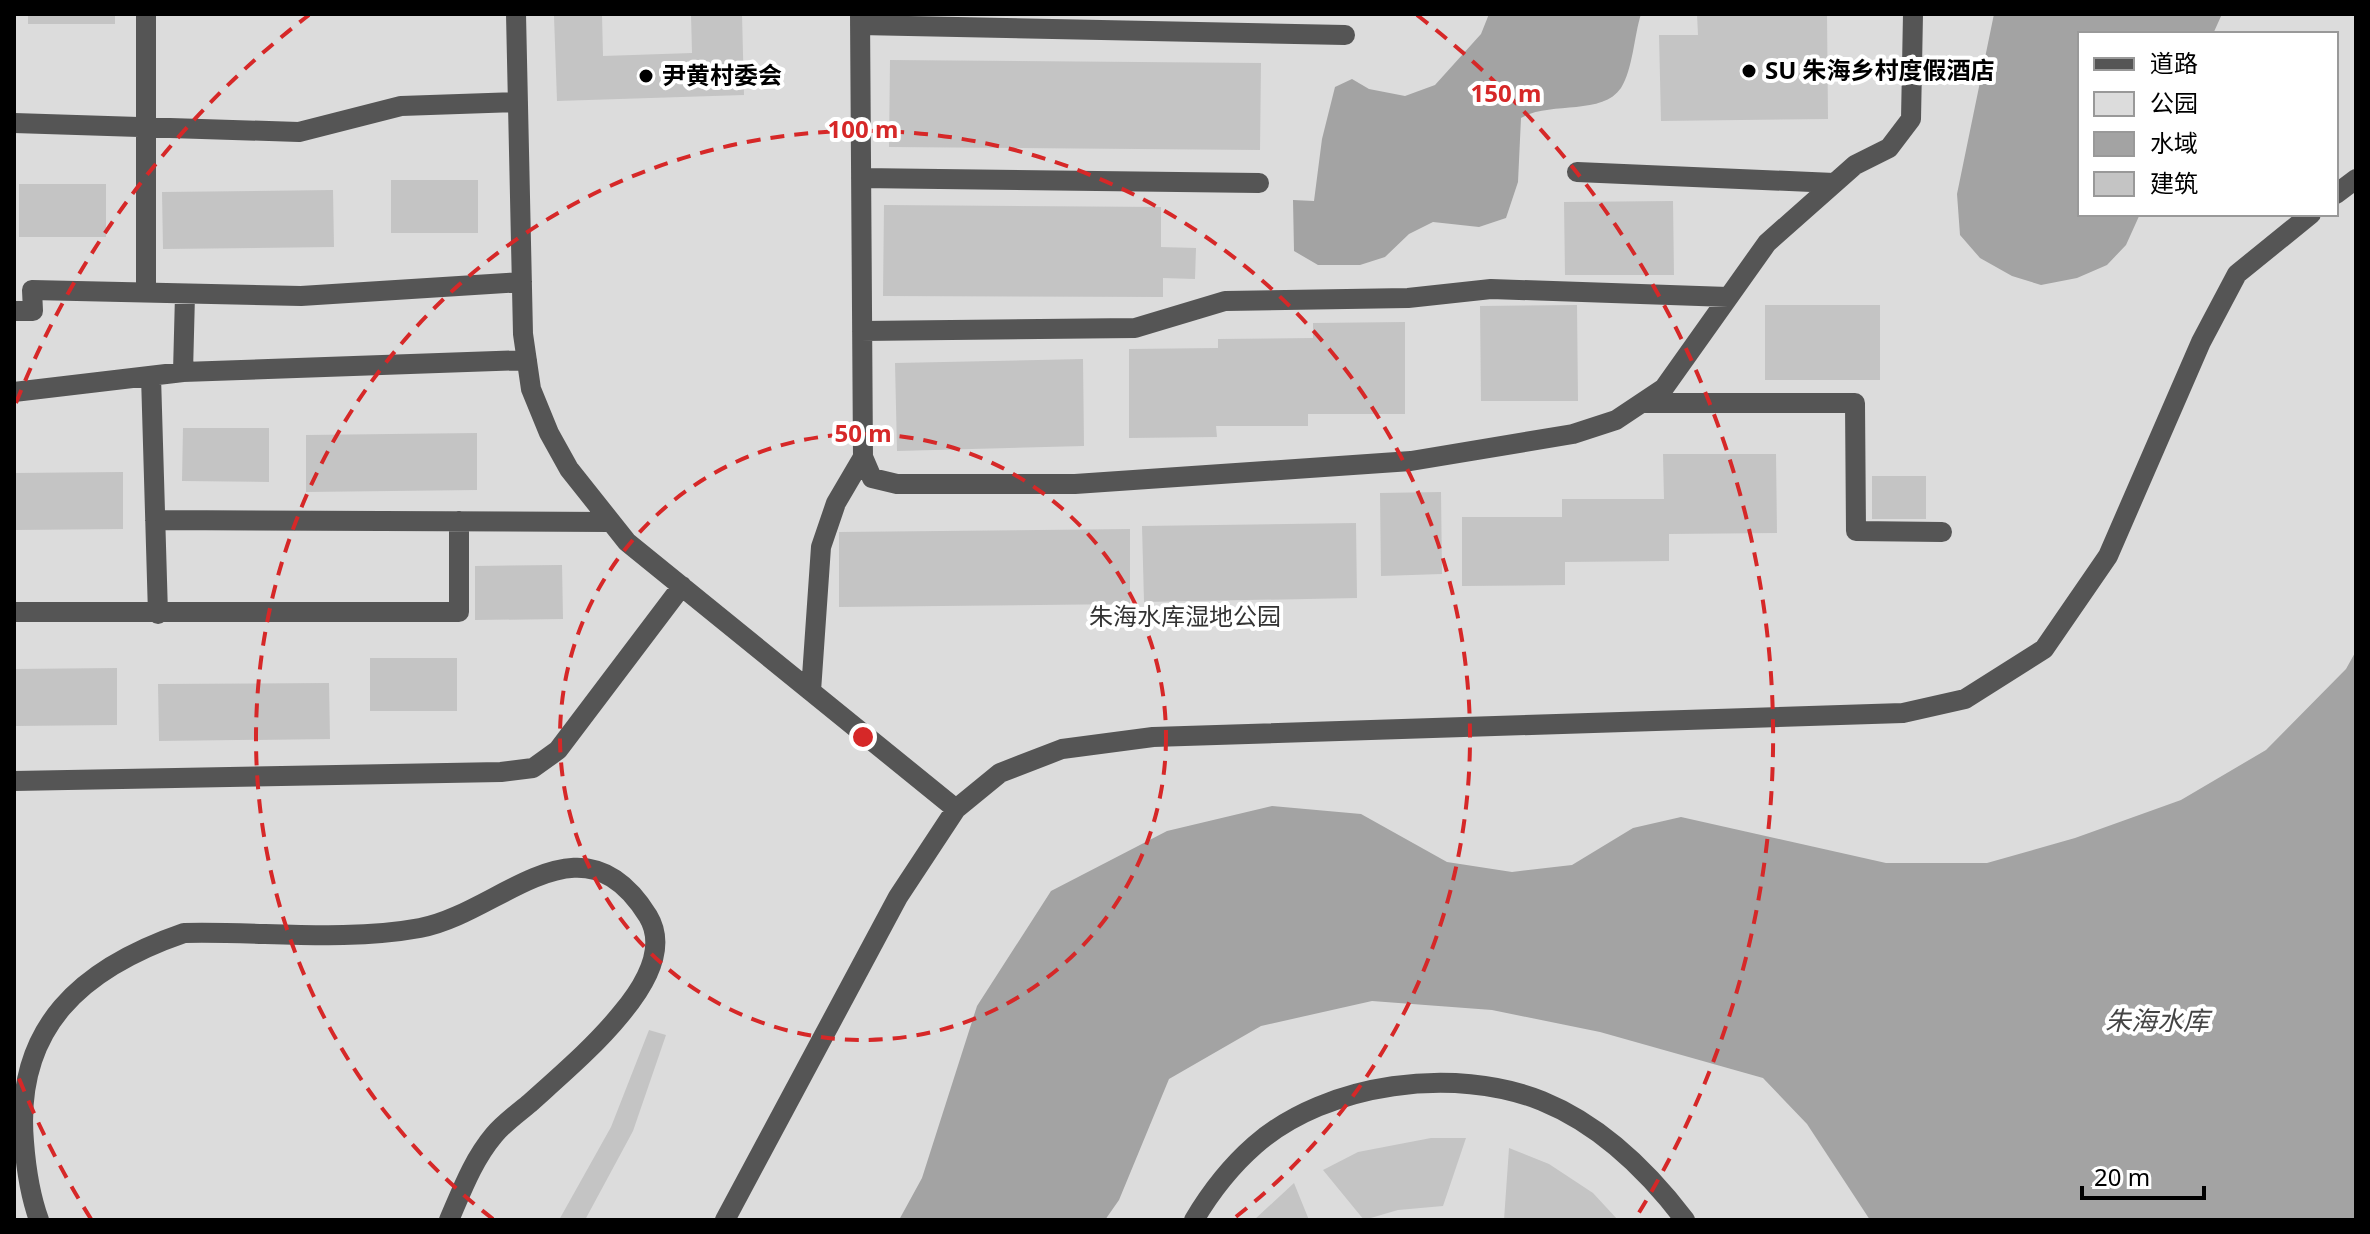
<svg xmlns="http://www.w3.org/2000/svg" width="2370" height="1234" viewBox="0 0 2370 1234" font-family="'Noto Sans','Noto Sans SC',sans-serif">
<style>
.green{fill:#dcdcdc;fill-rule:evenodd}
.water{fill:#a3a3a3}
.building{fill:#c4c4c4}
.lines{fill:none;stroke-linecap:round;stroke-linejoin:round}
.minor{stroke:#555;stroke-width:20}
.ring{fill:none;stroke:#d62828;stroke-width:4;stroke-dasharray:14 10}
.poi-dot{fill:#000;stroke:#fff;stroke-width:3}
.labels{text-anchor:middle;stroke-width:8;stroke-linejoin:round;paint-order:stroke}
.poi-label{font-size:24px;font-weight:bold;fill:#000;stroke:#fff;text-anchor:start}
.park-label{font-size:24px;fill:#333;stroke:#fff}
.water-label{font-size:26px;font-style:italic;fill:#444;stroke:#fff}
.centre{fill:#d62828;stroke:#fff;stroke-width:4}
.ring-label{font-size:24px;text-anchor:middle;font-weight:bold;fill:#d62828;stroke:#fff;stroke-width:8;stroke-linejoin:round;paint-order:stroke}
</style>
<rect width="100%" height="100%" fill="#fff"/>
<path class="green" d="M 14,14 L 2356,14 L 2356,1220 L 14,1220 ZM 2080,34 L 2336,34 L 2336,214 L 2080,214 Z"/>
<path class="water" d="M 1489,14 L 1641,14 C 1634,36 1633,69 1621,88 C 1602,116 1549,101 1521,118 L 1518,182 L 1506,218 L 1479,227 L 1433,222 L 1409,234 L 1385,257 L 1360,265 L 1318,265 L 1294,251 L 1293,200 L 1314,201 L 1322,139 L 1335,87 L 1352,79 L 1369,89 L 1405,96 L 1435,85 L 1481,34 Z
M 1994,14 L 2222,14 L 2213,34 L 2080,34 L 2080,214 L 2140,214 L 2126,245 L 2107,265 L 2077,278 L 2041,285 L 2012,276 L 1980,258 L 1960,235 L 1957,194 Z
M 2356,651 L 2356,1220 L 1870,1220 L 1807,1124 L 1763,1078 L 1600,1032 L 1492,1010 L 1372,1001 L 1261,1026 L 1169,1079 L 1119,1200 L 1105,1220 L 899,1220 L 922,1178 L 977,1006 L 1051,891 L 1167,831 L 1272,806 L 1361,814 L 1447,862 L 1512,872 L 1572,865 L 1633,828 L 1681,817 L 1886,863 L 1987,863 L 2075,838 L 2181,800 L 2266,750 L 2346,669 Z"/>
<path class="building" d="M 28,14 L 115,14 L 115,24 L 28,24 Z
M 691,14 L 742,14 L 744,95 L 557,101 L 554,16 L 602,15 L 603,56 L 692,53 Z
M 1697,14 L 1827,14 L 1828,119 L 1661,121 L 1659,35 L 1698,35 Z
M 890,60 L 1261,63 L 1260,150 L 889,147 Z
M 391,180 L 478,180 L 478,233 L 391,233 Z
M 19,184 L 106,184 L 106,237 L 19,237 Z
M 333,190 L 334,247 L 163,249 L 162,192 Z
M 1673,201 L 1674,275 L 1565,275 L 1564,202 Z
M 884,205 L 1161,207 L 1161,247 L 1196,248 L 1195,279 L 1163,278 L 1163,297 L 883,296 Z
M 1577,305 L 1578,401 L 1481,401 L 1480,306 Z
M 1765,305 L 1880,305 L 1880,380 L 1765,380 Z
M 1405,322 L 1405,414 L 1308,414 L 1308,426 L 1216,426 L 1217,437 L 1129,438 L 1129,349 L 1218,348 L 1218,339 L 1313,338 L 1313,323 Z
M 1083,359 L 1084,446 L 897,451 L 895,363 Z
M 183,428 L 269,428 L 269,482 L 182,481 Z
M 477,433 L 477,490 L 306,492 L 306,435 Z
M 1663,454 L 1776,454 L 1777,533 L 1669,534 L 1669,561 L 1565,562 L 1565,585 L 1462,586 L 1462,517 L 1562,517 L 1562,499 L 1664,499 Z
M 123,472 L 123,529 L 14,530 L 14,473 Z
M 1872,476 L 1926,476 L 1926,519 L 1872,519 Z
M 1441,492 L 1442,574 L 1381,576 L 1380,493 Z
M 1356,523 L 1357,598 L 1144,602 L 1142,526 Z
M 1130,529 L 1130,604 L 839,607 L 839,532 Z
M 562,565 L 563,619 L 475,620 L 475,566 Z
M 370,658 L 457,658 L 457,711 L 370,711 Z
M 117,668 L 117,725 L 14,726 L 14,669 Z
M 329,683 L 330,739 L 159,741 L 158,684 Z
M 649,1030 L 666,1035 L 633,1131 L 585,1220 L 559,1220 L 611,1127 Z
M 1431,1138 L 1466,1138 L 1443,1206 L 1398,1210 L 1364,1220 L 1323,1170 L 1358,1152 Z
M 1509,1148 L 1549,1164 L 1593,1193 L 1618,1220 L 1504,1220 Z
M 1294,1183 L 1309,1220 L 1254,1220 Z"/>
<g class="lines">
<path class="minor" d="M 146,14 L 146,293
M 516,14 L 523,334 L 531,389 L 549,433 L 569,469 L 627,542 L 956,809
M 860,14 L 863,457 L 872,478 L 897,484 L 1075,484 L 1411,461 L 1573,434 L 1616,420 L 1664,388 L 1767,243 L 1855,165 L 1889,148 L 1911,119 L 1913,14
M 860,25 L 1345,35
M 14,123 L 299,132 L 401,106 L 518,102
M 1577,172 L 1834,183
M 861,178 L 1259,183
M 2336,194 L 2356,179
M 14,311 L 33,311 L 32,290 L 301,296 L 522,282
M 862,331 L 1135,328 L 1225,301 L 1408,298 L 1491,289 L 1728,297
M 183,372 L 185,295
M 151,376 L 158,614
M 14,392 L 183,372 L 527,360
M 1642,403 L 1855,403 L 1856,531 L 1942,532
M 155,520 L 610,522
M 14,612 L 459,612 L 459,521
M 811,691 L 821,547 L 836,503 L 863,457
M 14,781 L 501,772 L 533,768 L 558,750 L 682,586
M 39,1220 C 30,1195 26,1168 24,1142 C 14,1027 82,968 184,933 C 262,931 344,942 420,928 C 501,913 581,808 648,916 C 668,949 642,989 621,1014 C 595,1046 561,1075 530,1103 C 518,1113 504,1123 494,1135 C 473,1160 462,1190 449,1220
M 725,1220 L 898,897 L 956,809 L 1000,773 L 1062,749 L 1153,737 L 1903,713 L 1965,699 L 2044,649 L 2108,556 L 2201,342 L 2237,274 L 2311,214
M 1194,1220 C 1210,1193 1231,1166 1255,1145 C 1327,1082 1455,1066 1542,1101 C 1601,1125 1647,1170 1685,1220"/>
</g>
<g class="ring">
<circle cx="863" cy="737" r="303"/>
<path d="M493 1219A607 607 0 1 1 1233 1219"/>
<path d="M91 1219A910 910 0 0 1 16 1071M16 403A910 910 0 0 1 309 15M1417 15A910 910 0 0 1 1635 1219"/>
</g>
<g class="poi-dot">
<circle cx="1749" cy="71" r="8"/>
<circle cx="646" cy="76" r="8"/>
</g>
<g class="labels">
<g class="poi-label">
<text x="1765" y="79">SU 朱海乡村度假酒店</text>
<text x="662" y="84">尹黄村委会</text>
</g>
<g class="park-label">
<text x="1185" y="625">朱海水库湿地公园</text>
</g>
<g class="water-label">
<text x="2157" y="1030">朱海水库</text>
</g>
</g>
<circle cx="863" cy="737" r="12" class="centre"/>
<g class="ring-label">
<text x="1506" y="102">150 m</text>
<text x="863" y="138">100 m</text>
<text x="863" y="442">50 m</text>
</g>
<rect width="2370" height="1234" fill="none" stroke="#000000" stroke-width="32"/>
<rect x="2078" y="32" width="260" height="184" fill="#ffffff" stroke="#999999" stroke-width="2"/>
<rect x="2094" y="58" width="40" height="12" fill="#555555" stroke="#999999" stroke-width="2"/>
<text x="2150" y="72" font-size="24" fill="#000000">道路</text>
<rect x="2094" y="92" width="40" height="24" fill="#dcdcdc" stroke="#999999" stroke-width="2"/>
<text x="2150" y="112" font-size="24" fill="#000000">公园</text>
<rect x="2094" y="132" width="40" height="24" fill="#a3a3a3" stroke="#999999" stroke-width="2"/>
<text x="2150" y="152" font-size="24" fill="#000000">水域</text>
<rect x="2094" y="172" width="40" height="24" fill="#c4c4c4" stroke="#999999" stroke-width="2"/>
<text x="2150" y="192" font-size="24" fill="#000000">建筑</text>
<path d="M2082 1186v12h122v-12" fill="none" stroke="#000000" stroke-width="4"/>
<text x="2094" y="1186" font-size="24" fill="#000000" stroke="#ffffff" stroke-width="6" paint-order="stroke">20 m</text>
</svg>
